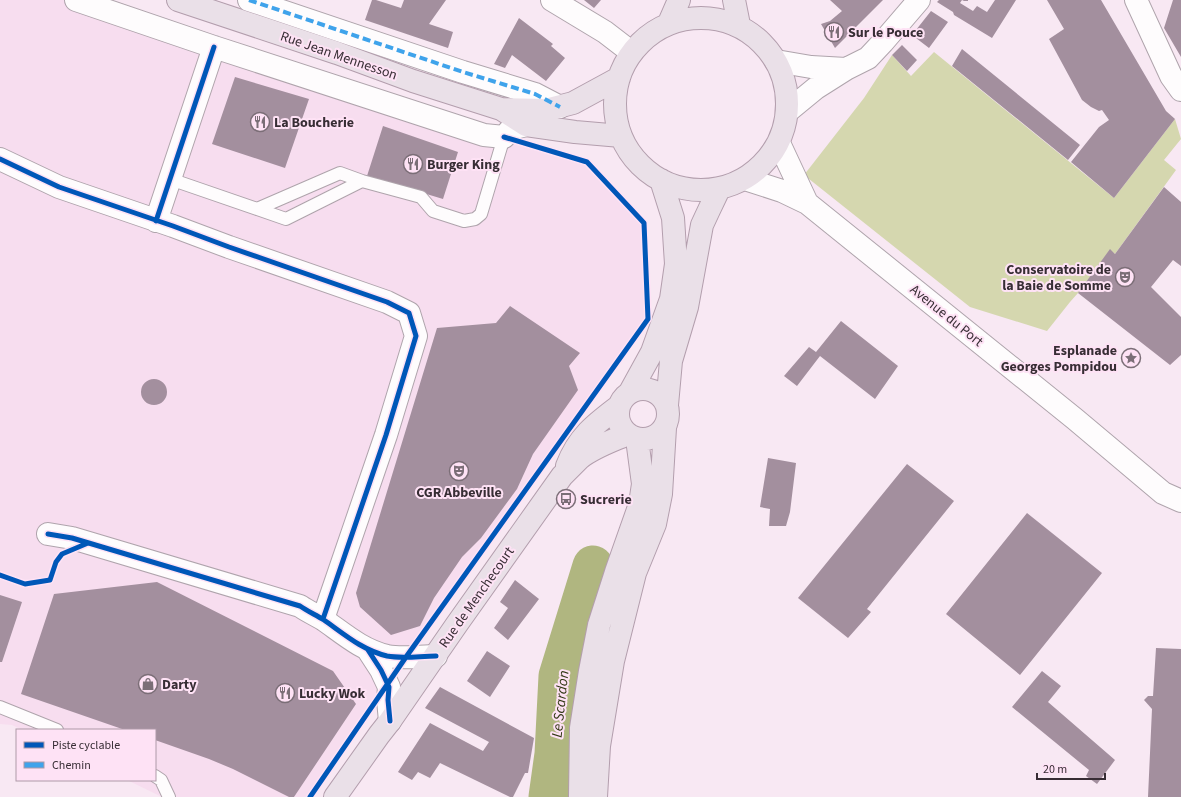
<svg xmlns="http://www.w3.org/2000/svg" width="1181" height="797" viewBox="0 0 1181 797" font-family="'Source Sans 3',sans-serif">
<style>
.built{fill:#f7ddef}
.green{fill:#d5d7af}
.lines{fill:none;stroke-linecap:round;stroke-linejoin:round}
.river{stroke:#b0b680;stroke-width:41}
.building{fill:#a38f9e}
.service-casing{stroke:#afa4ac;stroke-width:14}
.minor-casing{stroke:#afa4ac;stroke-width:24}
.tertiary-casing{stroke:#afa4ac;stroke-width:24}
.primary-casing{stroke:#b39ead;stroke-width:24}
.service{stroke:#fefcfd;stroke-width:12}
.minor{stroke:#fefcfd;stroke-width:22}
.tertiary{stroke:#fefcfd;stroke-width:22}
.primary{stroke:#eae0e8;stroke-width:22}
.quiet{stroke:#3fa3eb;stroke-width:4;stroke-dasharray:8 4;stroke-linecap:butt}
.cycleway-casing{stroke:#fee2f5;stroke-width:8}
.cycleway{stroke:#0057b8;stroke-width:5}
.labels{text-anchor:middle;stroke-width:4;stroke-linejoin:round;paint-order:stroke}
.poi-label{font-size:14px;font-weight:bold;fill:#372d34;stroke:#fee2f5;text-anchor:start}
.street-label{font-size:14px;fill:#372d34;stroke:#fee2f5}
.water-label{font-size:15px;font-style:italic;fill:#323815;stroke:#fee2f5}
</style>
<rect width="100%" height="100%" fill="#f8e8f3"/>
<path class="built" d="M 0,0 L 81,0 L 587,162 L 644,223 L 648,319 L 306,797 L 162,797 L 127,780 L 155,780 L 155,730 L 22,730 L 12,725 L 0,724 Z"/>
<path class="green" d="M 934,52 L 1114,198 L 1175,119 L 1181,139 L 1164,160 L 1176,170 L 1115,254 L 1110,250 L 1078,293 L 1070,302 L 1047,331 L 970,307 L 804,175 L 864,98 L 892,55 L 911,76 Z"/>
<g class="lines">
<path class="river" d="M 549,797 L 555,754 L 559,676 L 593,566"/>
</g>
<path class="building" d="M 372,0 L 376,0 L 401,8 L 404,0 L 446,0 L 429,24 L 453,32 L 448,48 L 365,20 Z
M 584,0 L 601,0 L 594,8 Z
M 830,0 L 883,0 L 835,48 L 821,24 L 830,21 L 842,11 Z
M 939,0 L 968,0 L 968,1 L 964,1 L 962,0 L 960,3 L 973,11 L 977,6 L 987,12 L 995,0 L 1016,0 L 992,38 L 954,15 L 953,12 L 937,2 Z
M 1047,0 L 1101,0 L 1166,111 L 1175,119 L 1114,198 L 1071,162 L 1099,127 L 1109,120 L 1102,110 L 1099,111 L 1091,107 L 1082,100 L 1049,39 L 1064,29 Z
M 1173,0 L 1181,0 L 1181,57 L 1164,28 Z
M 931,11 L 948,22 L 929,48 L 912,35 Z
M 519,18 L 553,44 L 551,46 L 565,58 L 546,81 L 512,55 L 505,68 L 494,64 Z
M 902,45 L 917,60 L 907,71 L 892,55 Z
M 962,49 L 1080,145 L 1068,160 L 952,66 Z
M 235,77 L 309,99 L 285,168 L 212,144 Z
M 383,126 L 458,152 L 443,199 L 367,176 Z
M 1164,187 L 1181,202 L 1181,266 L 1173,260 L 1151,287 L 1181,317 L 1181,355 L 1170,365 L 1078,293 L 1110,249 L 1115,254 Z
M 510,306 L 580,353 L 569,366 L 578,390 L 533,454 L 517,489 L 481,538 L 462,557 L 434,598 L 420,626 L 391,635 L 360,607 L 356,593 L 437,328 L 496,323 Z
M 841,321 L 898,366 L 875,399 L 820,356 L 797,386 L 784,376 L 809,347 L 816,352 Z
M141 392a13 13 0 1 1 26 0a13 13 0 1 1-26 0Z
M 768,458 L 796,463 L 790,512 L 786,526 L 769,526 L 770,509 L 760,507 Z
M 907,464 L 954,501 L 867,609 L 871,612 L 848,638 L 798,598 Z
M 1027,513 L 1102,573 L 1020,675 L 946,614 Z
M 515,580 L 539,599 L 508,640 L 494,628 L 508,608 L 500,602 Z
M 157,582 L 333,671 L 356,704 L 294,797 L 289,797 L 233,769 L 209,759 L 155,740 L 155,730 L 125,730 L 21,694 L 54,594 Z
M 0,595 L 22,602 L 2,662 L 0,662 Z
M 1156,648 L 1181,649 L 1181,797 L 1148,797 L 1152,709 L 1144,700 L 1148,696 L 1153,696 Z
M 487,651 L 510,666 L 490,697 L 467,681 Z
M 1042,671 L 1061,686 L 1048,702 L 1115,760 L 1097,784 L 1086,776 L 1089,770 L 1012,707 Z
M 440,687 L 534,738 L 528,773 L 525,773 L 513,797 L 510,797 L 440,763 L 430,778 L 418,772 L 412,780 L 398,772 L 430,723 L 483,751 L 489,742 L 425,708 Z"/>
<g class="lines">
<g class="service-casing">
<path id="service" d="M 170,179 L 286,219 L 362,181 L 421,197 L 433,211 L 464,221 L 475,219 L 481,214 L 504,137
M 257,209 L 340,173 L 362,181
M 0,707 L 57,730
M 155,776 L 161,780 L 169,797"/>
</g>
<g class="minor-casing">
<path id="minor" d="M 76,0 L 214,47 L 484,135 L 504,137 L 511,129 L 526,125
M 249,0 L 463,72 L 535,94 L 560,107
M 1136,0 L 1171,76 L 1181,90
M 779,143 L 807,203
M 0,159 L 59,187 L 173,226 L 229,247 L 387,302 L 409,313 L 416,336 L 386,435 L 323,619
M 745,179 L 782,191 L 807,203 L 1075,419 L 1163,493 L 1181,501
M 156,221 L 214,47
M 48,534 L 72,538 L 300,606 C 307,611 316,615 324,620 C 344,634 362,650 387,656 C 403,659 420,656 436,656
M 368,650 L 381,670 L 389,687 L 388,700 L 390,721"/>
</g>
<g class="tertiary-casing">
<path id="tertiary" d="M 552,0 L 605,32 L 631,52
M 776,61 L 811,67 L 846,69
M 788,111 L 816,88 L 846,69 L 868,58 L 883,42 L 919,0"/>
</g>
<g class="primary-casing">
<path id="primary" d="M 178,0 L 337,53 L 413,81 L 501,109 L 526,125 L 575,132 L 621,136
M 734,0 L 739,25
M615 104a86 86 0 1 1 172 0a86 86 0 1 1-172 0Z
M 669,23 L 679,0
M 501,109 L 546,110 L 573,103 L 619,78
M618 414a25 25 0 1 1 50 0a25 25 0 1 1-50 0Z
M 630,392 L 652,352 L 671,299 L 676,264 L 673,218 L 661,180
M 667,405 L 671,361 L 687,307 L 702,225 L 709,210 L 719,189
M 567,466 C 578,437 595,424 619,406
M 335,797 L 379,735 L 390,721 L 457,624 L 562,476 C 568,470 574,464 580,458 C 594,447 612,441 628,434
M 580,797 L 581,728 L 590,671 L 599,625 L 616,572 L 640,504 L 643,484 L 637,439
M 596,797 L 599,746 L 613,661 L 635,573 L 655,524 L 661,494 L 665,428"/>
</g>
<use href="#service" class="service"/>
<use href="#minor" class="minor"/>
<use href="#tertiary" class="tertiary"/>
<use href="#primary" class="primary"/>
<path class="quiet" d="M 249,0 L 463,72 L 535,94 L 560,107"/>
<g class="cycleway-casing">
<path id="cycleway" d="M 0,159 L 59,187 L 173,226 L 229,247 L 387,302 L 409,313 L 416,336 L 386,435 L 323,619
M 156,221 L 214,47
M 48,534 L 72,538 L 300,606 C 307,611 316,615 324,620 C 344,634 362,650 387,656 C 403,659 420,656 436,656
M 0,575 L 25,584 L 50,580 L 56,562 L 62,554 L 88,543
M 368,650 L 381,670 L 389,687 L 388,700 L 390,721
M 310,797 L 406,657 L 648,319 L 644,223 L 587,162 L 504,137"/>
</g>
<use href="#cycleway" class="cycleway"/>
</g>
<defs>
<g id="restaurant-ring" transform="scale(1)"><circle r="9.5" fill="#fee2f5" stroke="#7b6e77" stroke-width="1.5"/><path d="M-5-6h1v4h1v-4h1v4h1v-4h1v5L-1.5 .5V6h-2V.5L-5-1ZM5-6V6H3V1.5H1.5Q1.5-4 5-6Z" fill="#7b6e77"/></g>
<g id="theatre-ring" transform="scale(1)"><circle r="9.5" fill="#fee2f5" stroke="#7b6e77" stroke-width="1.5"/><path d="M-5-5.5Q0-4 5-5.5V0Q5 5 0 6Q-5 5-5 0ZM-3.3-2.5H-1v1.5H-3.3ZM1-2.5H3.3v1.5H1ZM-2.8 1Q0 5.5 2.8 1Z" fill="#7b6e77"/></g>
<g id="sight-ring" transform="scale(1)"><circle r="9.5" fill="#fee2f5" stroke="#7b6e77" stroke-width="1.5"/><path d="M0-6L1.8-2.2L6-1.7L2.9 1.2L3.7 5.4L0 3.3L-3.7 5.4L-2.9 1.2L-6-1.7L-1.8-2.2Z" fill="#7b6e77"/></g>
<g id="bus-ring" transform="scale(1)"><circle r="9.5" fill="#fee2f5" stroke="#7b6e77" stroke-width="1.5"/><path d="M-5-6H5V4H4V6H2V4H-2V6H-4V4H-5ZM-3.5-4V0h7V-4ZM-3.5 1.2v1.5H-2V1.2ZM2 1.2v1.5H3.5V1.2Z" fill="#7b6e77"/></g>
<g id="shop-ring" transform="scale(1)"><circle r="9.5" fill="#fee2f5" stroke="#7b6e77" stroke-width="1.5"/><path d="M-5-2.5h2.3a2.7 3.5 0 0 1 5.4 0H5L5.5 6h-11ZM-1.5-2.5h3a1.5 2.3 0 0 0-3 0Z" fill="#7b6e77"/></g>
</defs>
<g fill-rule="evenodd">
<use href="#restaurant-ring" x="834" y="32"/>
<use href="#restaurant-ring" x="260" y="122"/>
<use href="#restaurant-ring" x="413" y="164"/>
<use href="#theatre-ring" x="1125" y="277"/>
<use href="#sight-ring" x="1131" y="358"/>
<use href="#theatre-ring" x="459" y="471"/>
<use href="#bus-ring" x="566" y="499"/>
<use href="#shop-ring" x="148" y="684"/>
<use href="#restaurant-ring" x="285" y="693"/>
</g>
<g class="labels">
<g class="poi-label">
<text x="848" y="37">Sur le Pouce</text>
<text x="274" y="127">La Boucherie</text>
<text x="427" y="169">Burger King</text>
<text x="1111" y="274" text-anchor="end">Conservatoire de<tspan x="1111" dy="16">la Baie de Somme</tspan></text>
<text x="1117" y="355" text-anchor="end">Esplanade<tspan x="1117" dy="16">Georges Pompidou</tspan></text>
<text x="459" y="497" text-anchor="middle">CGR Abbeville</text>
<text x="580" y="504">Sucrerie</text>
<text x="162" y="689">Darty</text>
<text x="299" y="698">Lucky Wok</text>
</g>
<g class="street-label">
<text transform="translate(339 55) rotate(19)" y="5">Rue Jean Mennesson</text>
<text transform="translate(947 315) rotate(39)" y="5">Avenue du Port</text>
<text transform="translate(476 597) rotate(-55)" y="5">Rue de Menchecourt</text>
</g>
<g class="water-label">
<text transform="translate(560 704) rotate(-84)" y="5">Le Scardon</text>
</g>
</g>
<rect x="16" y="729" width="140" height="52" fill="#fee2f5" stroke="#ae9aa8"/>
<rect x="24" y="742" width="20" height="6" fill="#0057b8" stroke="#ae9aa8"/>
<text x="52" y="749" font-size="12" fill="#372d34">Piste cyclable</text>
<rect x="24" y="762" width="20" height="6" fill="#3fa3eb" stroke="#ae9aa8"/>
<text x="52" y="769" font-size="12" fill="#372d34">Chemin</text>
<path d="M1037 773v6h68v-6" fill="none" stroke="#372d34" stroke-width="2"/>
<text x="1043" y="773" font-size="12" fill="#372d34" stroke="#fee2f5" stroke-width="3" paint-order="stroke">20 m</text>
</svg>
